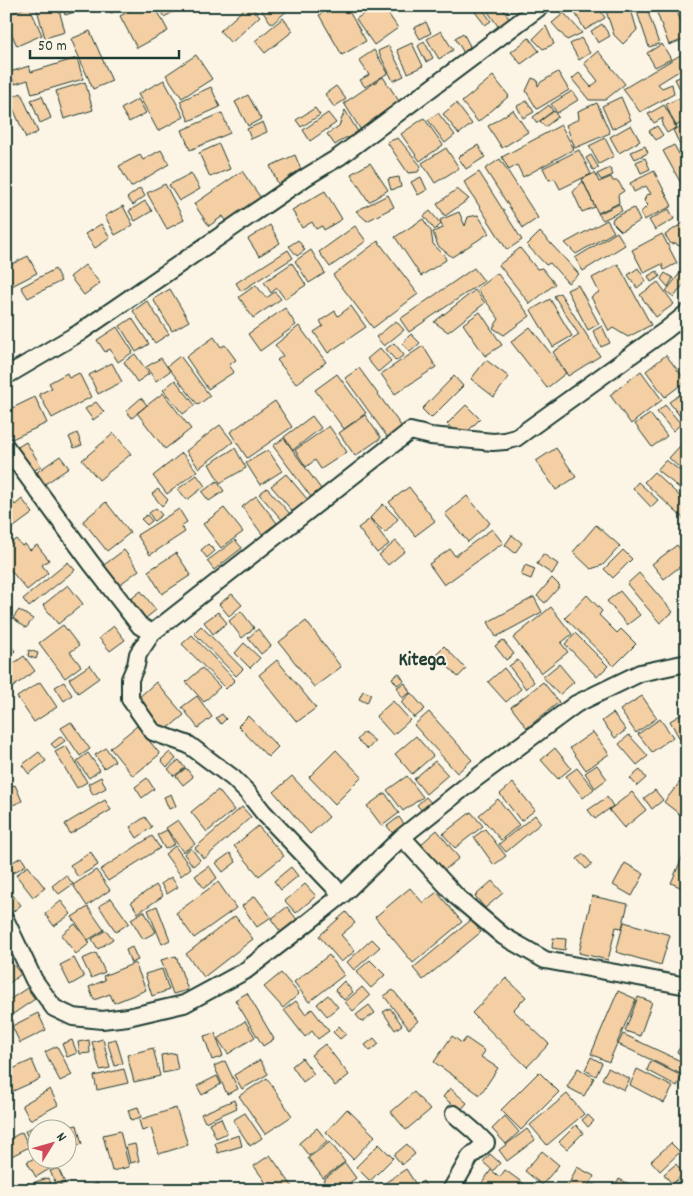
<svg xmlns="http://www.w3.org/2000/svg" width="693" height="1196" viewBox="0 0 693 1196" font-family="Dekko,sans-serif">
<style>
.building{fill:#f5cfa4;stroke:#1f3d34}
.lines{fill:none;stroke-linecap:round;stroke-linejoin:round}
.minor-casing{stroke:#1f3d34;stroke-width:20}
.minor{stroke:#fcf5e5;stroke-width:16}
.labels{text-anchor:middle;stroke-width:4;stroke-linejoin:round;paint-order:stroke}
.quarter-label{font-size:20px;font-weight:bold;fill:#1f3d34;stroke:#fcf5e5}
</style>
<rect width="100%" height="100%" fill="#fcf5e5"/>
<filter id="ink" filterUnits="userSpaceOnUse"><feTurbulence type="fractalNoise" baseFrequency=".02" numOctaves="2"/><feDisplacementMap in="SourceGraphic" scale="10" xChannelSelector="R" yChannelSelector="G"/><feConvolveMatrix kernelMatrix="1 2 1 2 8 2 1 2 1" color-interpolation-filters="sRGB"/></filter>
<g filter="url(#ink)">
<path class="building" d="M 29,6 L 42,35 L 17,46 L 6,21 L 6,16 Z
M 36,6 L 58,6 L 65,32 L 45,38 Z
M 62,6 L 91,6 L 91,7 L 65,15 Z
M 107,6 L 124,6 L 111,13 Z
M 139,6 L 155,6 L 168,31 L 137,48 L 120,16 Z
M 158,6 L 172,6 L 175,11 L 164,17 Z
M 247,6 L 250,6 L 260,16 L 231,43 L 220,31 Z
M 258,6 L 286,6 L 289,9 L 272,24 Z
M 334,6 L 346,6 L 366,41 L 342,55 L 319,15 Z
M 375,6 L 383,6 L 398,28 L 374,45 L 356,19 Z
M 484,6 L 501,6 L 511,22 L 500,29 Z
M 583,6 L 598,6 L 605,18 L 585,30 L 574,11 Z
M 608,6 L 630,6 L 637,30 L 623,44 L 614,35 L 606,11 Z
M 635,6 L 646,6 L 659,44 L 649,47 Z
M 675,6 L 687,38 L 669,45 L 657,13 Z
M 481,7 L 491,21 L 485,25 L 475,12 Z
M 564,13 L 582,33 L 567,40 L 552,23 Z
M 283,18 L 293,31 L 265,53 L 255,41 Z
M 426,22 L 431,33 L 420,39 L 414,28 Z
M 602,24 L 610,36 L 598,43 L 591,31 Z
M 546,26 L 554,44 L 543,49 L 533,39 Z
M 90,31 L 112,81 L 93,89 L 71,39 Z
M 441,31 L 453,50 L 439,59 L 427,39 Z
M 463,33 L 470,46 L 464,53 L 455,38 Z
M 529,38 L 539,51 L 521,64 L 511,52 Z
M 581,38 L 590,53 L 579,60 L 570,44 Z
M 424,41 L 433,58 L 426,62 L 418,46 Z
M 412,43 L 423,66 L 408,73 L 397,50 Z
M 662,44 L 671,59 L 655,67 L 647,53 Z
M 389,46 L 404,76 L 393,81 L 378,51 Z
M 374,50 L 388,73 L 365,87 L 360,80 L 369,75 L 359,60 Z
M 598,51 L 625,84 L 605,100 L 589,100 L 572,79 L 579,73 L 591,87 L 598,81 L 584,63 Z
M 687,51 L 687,66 L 658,84 L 662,88 L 672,84 L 674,94 L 640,112 L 623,89 Z
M 196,55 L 212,79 L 182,98 L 166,75 Z
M 77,58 L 83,79 L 32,94 L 28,80 L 15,84 L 10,72 L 29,66 L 31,72 Z
M 558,72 L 569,90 L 537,109 L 526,91 L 532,78 L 537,80 L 538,86 L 541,82 Z
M 687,74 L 687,89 L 681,91 L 675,79 Z
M 493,76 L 509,96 L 478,122 L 462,102 Z
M 383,77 L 401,104 L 364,135 L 344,103 Z
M 164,80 L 184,117 L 158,131 L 138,94 Z
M 85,82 L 93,110 L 64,119 L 56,91 Z
M 336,86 L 346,99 L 334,107 L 325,94 Z
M 211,87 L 220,107 L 189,121 L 180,101 Z
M 572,91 L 578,100 L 557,113 L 551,104 Z
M 21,93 L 38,132 L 26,138 L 9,99 Z
M 248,95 L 261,119 L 248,126 L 235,102 Z
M 687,95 L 687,121 L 675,126 L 666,104 Z
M 42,96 L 51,118 L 40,123 L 31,100 Z
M 621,97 L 631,120 L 612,129 L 602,106 Z
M 138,99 L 146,113 L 129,122 L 121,109 Z
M 527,101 L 534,112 L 523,118 L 517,106 Z
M 456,103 L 472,124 L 459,134 L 443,114 Z
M 597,103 L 610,133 L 575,148 L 566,125 L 579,119 L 578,111 Z
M 549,105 L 553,111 L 537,123 L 533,117 Z
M 664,105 L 677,127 L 667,133 L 662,125 L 663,118 L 654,123 L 648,114 Z
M 315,108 L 320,115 L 301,127 L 296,120 Z
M 345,110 L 361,137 L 345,138 L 335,145 L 327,134 L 339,126 Z
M 513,110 L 528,132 L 502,148 L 488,126 Z
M 554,111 L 558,117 L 545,127 L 540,121 Z
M 222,113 L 230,133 L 190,150 L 182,130 Z
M 328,113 L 336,123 L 310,141 L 303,130 Z
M 438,113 L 455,135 L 445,143 L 428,120 Z
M 424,118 L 443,145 L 420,161 L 401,134 Z
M 263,122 L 267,132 L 251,139 L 247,129 Z
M 687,124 L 687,152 L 684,153 L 673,130 Z
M 561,125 L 574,149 L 523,177 L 517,165 L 509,170 L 502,157 Z
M 631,125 L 640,141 L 619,153 L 610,137 Z
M 657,126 L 663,135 L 656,140 L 649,131 Z
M 398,138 L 421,166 L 418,172 L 408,173 L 387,142 Z
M 605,138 L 614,156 L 599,164 L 589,146 Z
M 219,144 L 230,169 L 210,177 L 199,153 Z
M 478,145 L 485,157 L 466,169 L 458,157 Z
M 674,145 L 687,168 L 687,185 L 683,187 L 663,151 Z
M 645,146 L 648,153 L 635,159 L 631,152 Z
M 446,148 L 459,168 L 435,183 L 422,163 Z
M 161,150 L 169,164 L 131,187 L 119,166 L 140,155 L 143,160 Z
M 579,150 L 591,174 L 560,189 L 555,179 L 549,180 L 543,168 Z
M 295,155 L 303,174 L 279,186 L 270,166 Z
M 591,155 L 599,168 L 593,170 L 586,158 Z
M 645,158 L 650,169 L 641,173 L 636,162 Z
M 500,159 L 538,218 L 523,228 L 485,169 Z
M 370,163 L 388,190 L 369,202 L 351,174 Z
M 610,168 L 613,175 L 601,180 L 597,174 Z
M 242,171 L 263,201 L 242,215 L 240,212 L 226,221 L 223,216 L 209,226 L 194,204 Z
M 654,171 L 672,206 L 644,220 L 640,213 L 648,205 L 644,201 L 646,195 L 651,194 L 646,186 L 634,192 L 630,183 Z
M 479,172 L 522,240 L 507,250 L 464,182 Z
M 191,173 L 200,189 L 179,201 L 169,185 Z
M 595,173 L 599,182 L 611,177 L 613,181 L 618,181 L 624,191 L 618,195 L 619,203 L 598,213 L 582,179 Z
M 399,177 L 401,187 L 391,190 L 388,179 Z
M 421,177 L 427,190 L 418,195 L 411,182 Z
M 583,181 L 595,207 L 582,212 L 573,192 Z
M 165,184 L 184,220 L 167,229 L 147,193 Z
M 140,188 L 145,196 L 133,205 L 127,198 Z
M 457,189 L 469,199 L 445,216 L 437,204 Z
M 325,191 L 342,219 L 324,230 L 322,226 L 316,229 L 312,222 L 302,228 L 292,210 Z
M 388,195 L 394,207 L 367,221 L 356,211 Z
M 145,201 L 152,211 L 135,221 L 129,211 Z
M 619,204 L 622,211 L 603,220 L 598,214 Z
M 123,206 L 133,225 L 115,235 L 105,216 Z
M 634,208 L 640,221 L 621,231 L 612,222 L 613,218 Z
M 669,209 L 674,219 L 655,230 L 649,220 Z
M 430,211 L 441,224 L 435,230 L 424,216 Z
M 459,212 L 465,226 L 468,217 L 478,215 L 489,233 L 452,257 L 438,246 L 433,232 L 443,228 L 440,220 Z
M 423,219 L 431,231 L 433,244 L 444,255 L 446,260 L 421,276 L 395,237 Z
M 607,220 L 614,232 L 576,254 L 565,243 Z
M 687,220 L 687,241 L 678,246 L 676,243 L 671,244 L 665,235 Z
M 101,224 L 110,238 L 95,248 L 85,234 Z
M 270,225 L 280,243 L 259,256 L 248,239 Z
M 355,226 L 366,241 L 330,267 L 319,252 Z
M 540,232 L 579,274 L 568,283 L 550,263 L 546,265 L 527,245 Z
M 617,232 L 625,245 L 583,271 L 575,258 Z
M 662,234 L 677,263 L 664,270 L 662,264 L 644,273 L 632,250 Z
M 298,240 L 305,250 L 297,256 L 289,246 Z
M 378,241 L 418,294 L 373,328 L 333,275 Z
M 520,248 L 537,269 L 542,268 L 555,284 L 530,304 L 499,265 Z
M 288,250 L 293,258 L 241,291 L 236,283 Z
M 311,250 L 325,273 L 309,283 L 295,261 Z
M 28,256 L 37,273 L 6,289 L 6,267 Z
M 292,263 L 306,285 L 285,299 L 277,288 L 271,293 L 264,282 Z
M 618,264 L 651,325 L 628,337 L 613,328 L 609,331 L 591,297 L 599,292 L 592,278 Z
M 687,264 L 687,280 L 674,297 L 666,291 Z
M 85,265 L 100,283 L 84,295 L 70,277 Z
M 474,268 L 484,281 L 409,332 L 400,319 Z
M 638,268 L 646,281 L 637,288 L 628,275 Z
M 55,269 L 61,281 L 28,298 L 21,287 Z
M 657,271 L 660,277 L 651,282 L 648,276 Z
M 497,273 L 530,316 L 504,335 L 493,328 L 499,319 L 477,289 Z
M 665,273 L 673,278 L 668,287 L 661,279 Z
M 658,282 L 674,304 L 656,317 L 640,295 Z
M 256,285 L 266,298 L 275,292 L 281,299 L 253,318 L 239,297 Z
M 578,285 L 599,324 L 588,330 L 567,290 Z
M 170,289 L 189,321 L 172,331 L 153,299 Z
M 475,290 L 485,303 L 448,332 L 434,322 Z
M 560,293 L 600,356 L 568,376 L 553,352 L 579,335 L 554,296 Z
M 550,299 L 572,336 L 553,347 L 531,310 Z
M 147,301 L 169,334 L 155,343 L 133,311 Z
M 351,306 L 366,327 L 328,353 L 314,332 L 323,326 L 320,321 L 335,311 L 338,316 Z
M 285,308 L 296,325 L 260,351 L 248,334 Z
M 480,312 L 502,345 L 485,356 L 463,324 Z
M 132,318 L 149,344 L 136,352 L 120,326 Z
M 396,321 L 404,330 L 384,346 L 376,337 Z
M 299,326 L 326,362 L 296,384 L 277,360 L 283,356 L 275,345 Z
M 602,326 L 610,343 L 601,347 L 593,331 Z
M 117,327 L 133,352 L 118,362 L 110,349 L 105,352 L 97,340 Z
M 530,327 L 566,373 L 547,388 L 511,342 Z
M 411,334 L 420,343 L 410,352 L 402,343 Z
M 214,337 L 221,347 L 225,345 L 236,360 L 229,365 L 234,372 L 208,389 L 186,357 Z
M 394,343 L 404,355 L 396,361 L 386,349 Z
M 423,346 L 436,367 L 395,394 L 381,374 Z
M 380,348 L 391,361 L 378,372 L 367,359 Z
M 135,354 L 149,374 L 137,382 L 124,362 Z
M 666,355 L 686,381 L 665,397 L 646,371 Z
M 180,356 L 210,396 L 198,405 L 167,366 Z
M 161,358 L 170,371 L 156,381 L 146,367 Z
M 486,360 L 509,377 L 494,397 L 471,379 Z
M 112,363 L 122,382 L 98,394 L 89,375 Z
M 359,368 L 402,427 L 388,438 L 345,378 Z
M 641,371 L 662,400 L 631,424 L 610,395 Z
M 67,373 L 69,378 L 79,373 L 91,397 L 52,418 L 39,394 L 52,388 L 49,383 Z
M 337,374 L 366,413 L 344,429 L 315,390 Z
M 454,376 L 463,386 L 431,418 L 422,409 Z
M 175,380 L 195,405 L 183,414 L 163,390 Z
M 163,393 L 191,429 L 165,449 L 137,413 Z
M 681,394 L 687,402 L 687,418 L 683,420 L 669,402 Z
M 35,397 L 47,423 L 12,439 L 6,426 L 6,411 Z
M 141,398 L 147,405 L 132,418 L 126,411 Z
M 275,401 L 292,427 L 247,458 L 230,432 Z
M 96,402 L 104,412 L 93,420 L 85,409 Z
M 466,405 L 480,419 L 461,438 L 447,424 Z
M 665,405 L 681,424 L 673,431 L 657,412 Z
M 650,414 L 667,436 L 652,447 L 635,424 Z
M 365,415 L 381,438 L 355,456 L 339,433 Z
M 312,416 L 321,428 L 293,450 L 284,437 Z
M 220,425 L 233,442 L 199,468 L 186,451 Z
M 329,426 L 347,452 L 321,469 L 315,460 L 306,467 L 295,450 Z
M 77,433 L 82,445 L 74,448 L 69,437 Z
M 114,433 L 131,454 L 99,480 L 82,460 Z
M 284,438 L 321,489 L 311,497 L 273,446 Z
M 26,442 L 41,466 L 29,474 L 13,450 Z
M 680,446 L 687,452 L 687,468 L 685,466 L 682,470 L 669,458 Z
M 235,448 L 246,468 L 220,483 L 209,464 Z
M 556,448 L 576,477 L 556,490 L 536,461 Z
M 268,450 L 282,471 L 260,485 L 246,463 Z
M 182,453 L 197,471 L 167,494 L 153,476 Z
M 60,456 L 69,468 L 45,484 L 37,472 Z
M 666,460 L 687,476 L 687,494 L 657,470 Z
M 654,472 L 687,503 L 687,522 L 644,482 Z
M 286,474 L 308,500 L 294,513 L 271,486 Z
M 197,475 L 205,486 L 187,500 L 178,489 Z
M 217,481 L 224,491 L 209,501 L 202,492 Z
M 638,482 L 658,500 L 651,507 L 633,488 Z
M 409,487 L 435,521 L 415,536 L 389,502 Z
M 267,488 L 291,515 L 284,522 L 259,494 Z
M 158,489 L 168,500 L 162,506 L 152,494 Z
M 8,495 L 15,505 L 22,499 L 33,513 L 6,533 L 6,497 Z
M 256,496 L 277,523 L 262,534 L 242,507 Z
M 467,496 L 490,523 L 468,542 L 445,514 Z
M 106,502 L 130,533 L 107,551 L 83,521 Z
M 383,504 L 398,519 L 385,533 L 370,518 Z
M 156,508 L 162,515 L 154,521 L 149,513 Z
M 224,508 L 243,532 L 221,548 L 203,524 Z
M 179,509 L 187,522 L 181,526 L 185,532 L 150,555 L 137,535 Z
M 147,515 L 152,521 L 147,525 L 141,519 Z
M 370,519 L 389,544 L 377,553 L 358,528 Z
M 596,525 L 620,546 L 603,565 L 591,569 L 573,552 Z
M 492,529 L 503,543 L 444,585 L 429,564 L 450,549 L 455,556 Z
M 687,530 L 687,540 L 682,535 Z
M 512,535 L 522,543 L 515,553 L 505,545 Z
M 16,539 L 22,546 L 25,544 L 30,550 L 37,545 L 49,560 L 42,565 L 48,573 L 27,590 L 6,565 L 6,547 Z
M 235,540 L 242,548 L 214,570 L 207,561 Z
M 396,541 L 405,551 L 388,565 L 379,555 Z
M 208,544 L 215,551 L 207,558 L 201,550 Z
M 677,545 L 687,558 L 687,561 L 664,579 L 652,564 Z
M 124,550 L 139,570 L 119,585 L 104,565 Z
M 623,550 L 632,559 L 613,578 L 604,569 Z
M 176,553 L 191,575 L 162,594 L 148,571 Z
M 543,554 L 558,564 L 552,574 L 537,564 Z
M 68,562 L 75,570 L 29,607 L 23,599 Z
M 525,565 L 535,569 L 531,579 L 521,575 Z
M 639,573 L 673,612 L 660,623 L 627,584 Z
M 552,578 L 560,586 L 545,603 L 537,596 Z
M 68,585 L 83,604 L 58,624 L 43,605 Z
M 141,591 L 156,610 L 141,622 L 126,603 Z
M 620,591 L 640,615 L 627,625 L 607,601 Z
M 232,594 L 242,605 L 229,616 L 219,604 Z
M 587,595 L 602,611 L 599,615 L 617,633 L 621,629 L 636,644 L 614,666 L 565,618 Z
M 534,597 L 542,612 L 496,637 L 488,622 Z
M 551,607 L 572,634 L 561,643 L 568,652 L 541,673 L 513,638 Z
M 19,610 L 33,619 L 26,628 L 13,618 Z
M 241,611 L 254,628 L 242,638 L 229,621 Z
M 218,612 L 227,623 L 213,634 L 204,622 Z
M 306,621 L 341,667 L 314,687 L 279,642 Z
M 63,625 L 79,646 L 70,652 L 81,666 L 65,678 L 39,643 Z
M 114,626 L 125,640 L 110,651 L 99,638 Z
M 201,626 L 243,669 L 236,676 L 194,633 Z
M 258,629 L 271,646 L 261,654 L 248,638 Z
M 575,633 L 608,666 L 597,677 L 565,644 Z
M 192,635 L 235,680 L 226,689 L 182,644 Z
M 6,639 L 15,651 L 6,657 Z
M 503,640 L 514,654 L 506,660 L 495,646 Z
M 244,643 L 260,658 L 250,668 L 235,653 Z
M 444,646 L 466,669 L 458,677 L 436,654 Z
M 29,650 L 38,653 L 36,659 L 28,656 Z
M 24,656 L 35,671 L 6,692 L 6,669 Z
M 277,660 L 316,708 L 297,722 L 259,675 Z
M 518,660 L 534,682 L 526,689 L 509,666 Z
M 559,664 L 574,682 L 559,695 L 543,677 Z
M 90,665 L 99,678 L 78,693 L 69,679 Z
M 202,668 L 220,687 L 204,702 L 186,682 Z
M 504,668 L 521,689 L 506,702 L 488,682 Z
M 399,673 L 404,681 L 397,685 L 392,678 Z
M 40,682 L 57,707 L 34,722 L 17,697 Z
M 64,682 L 72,695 L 64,701 L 55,687 Z
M 156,682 L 184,715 L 165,731 L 137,699 Z
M 543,682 L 559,702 L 527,728 L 511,707 Z
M 405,683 L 410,693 L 402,698 L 397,687 Z
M 363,691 L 371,694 L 367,703 L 359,699 Z
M 411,693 L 425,709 L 414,718 L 401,702 Z
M 197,696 L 212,717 L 198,728 L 182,707 Z
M 642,696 L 657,718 L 636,733 L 620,710 Z
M 393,701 L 410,720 L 393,735 L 376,716 Z
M 687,711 L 687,752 L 670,721 Z
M 429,712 L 472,760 L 457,773 L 414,725 Z
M 613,713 L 626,730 L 615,738 L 602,721 Z
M 222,714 L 226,719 L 221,724 L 216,718 Z
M 248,716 L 278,747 L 268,757 L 238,726 Z
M 660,719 L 673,737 L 652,752 L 638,734 Z
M 71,722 L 90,749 L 80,756 L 61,728 Z
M 137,726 L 160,754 L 133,776 L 110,748 Z
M 364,732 L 375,741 L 368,749 L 357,740 Z
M 593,732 L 609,754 L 586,770 L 570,748 Z
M 629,735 L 648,756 L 637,765 L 619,744 Z
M 61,736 L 65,741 L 55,748 L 51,744 Z
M 416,736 L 433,756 L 412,774 L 395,754 Z
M 66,746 L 87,782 L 77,788 L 55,752 Z
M 106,748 L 115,761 L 104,768 L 95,755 Z
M 555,748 L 571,768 L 558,779 L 541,760 Z
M 336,750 L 362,777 L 335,804 L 309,777 Z
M 39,752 L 46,761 L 29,774 L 22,765 Z
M 170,752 L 176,759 L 167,767 L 161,760 Z
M 88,753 L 100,770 L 89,778 L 77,761 Z
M 179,760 L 185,768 L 174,776 L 168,769 Z
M 435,761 L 448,775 L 426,794 L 414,779 Z
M 597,765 L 607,779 L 595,788 L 585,773 Z
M 186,768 L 193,777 L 183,785 L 176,776 Z
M 577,768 L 594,789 L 583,798 L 566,776 Z
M 640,770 L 646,778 L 637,786 L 630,778 Z
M 292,776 L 329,817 L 310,834 L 274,792 Z
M 407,776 L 423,797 L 403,811 L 387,790 Z
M 101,777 L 106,788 L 93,795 L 88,784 Z
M 684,777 L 687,780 L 687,820 L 664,802 Z
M 147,778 L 154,789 L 142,798 L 135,787 Z
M 513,783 L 535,810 L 521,821 L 500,794 Z
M 15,785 L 22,801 L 13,805 L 6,788 Z
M 218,790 L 234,810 L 207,832 L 191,812 Z
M 655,790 L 663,800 L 652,809 L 644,798 Z
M 632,792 L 646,810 L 624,828 L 609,810 Z
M 385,793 L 399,813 L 382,826 L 367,806 Z
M 171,794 L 176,806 L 169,809 L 164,797 Z
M 426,797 L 435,807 L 426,815 L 417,805 Z
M 607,797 L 613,806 L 595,819 L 588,810 Z
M 498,799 L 519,825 L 501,840 L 479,815 Z
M 105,800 L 111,810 L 70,834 L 65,824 Z
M 242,807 L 251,817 L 204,859 L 195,848 Z
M 471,812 L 483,826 L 455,848 L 443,834 Z
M 535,815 L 541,823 L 506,852 L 499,844 Z
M 145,817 L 152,827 L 137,838 L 130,827 Z
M 399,817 L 406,827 L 395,836 L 387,826 Z
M 178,820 L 195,844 L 183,852 L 166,828 Z
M 258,826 L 284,856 L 259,876 L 234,846 Z
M 485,829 L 506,856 L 494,865 L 474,837 Z
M 167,830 L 175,844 L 165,849 L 157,835 Z
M 437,830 L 459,858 L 441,873 L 419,846 Z
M 152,836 L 160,848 L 108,881 L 100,870 Z
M 175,846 L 191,868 L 181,876 L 165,854 Z
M 191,848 L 200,860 L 193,866 L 184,854 Z
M 685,851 L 687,852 L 687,890 L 671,883 Z
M 91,852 L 98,865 L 78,877 L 70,865 Z
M 230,853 L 236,862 L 223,872 L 216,863 Z
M 583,854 L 592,864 L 586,869 L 577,859 Z
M 21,857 L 26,865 L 13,873 L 8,865 Z
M 625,863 L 644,874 L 632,896 L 613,885 Z
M 28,866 L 45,888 L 33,897 L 16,875 Z
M 209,866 L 217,878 L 204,888 L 195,876 Z
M 291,867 L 298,876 L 281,890 L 274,881 Z
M 96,870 L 110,890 L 87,906 L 73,885 Z
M 66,875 L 73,884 L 59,894 L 52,886 Z
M 171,877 L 178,887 L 167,894 L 161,884 Z
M 492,881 L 503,893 L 485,908 L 475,896 Z
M 218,882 L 236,908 L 194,938 L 176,913 Z
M 305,884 L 316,896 L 296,913 L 285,901 Z
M 156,885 L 163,896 L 138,913 L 131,902 Z
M 6,887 L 21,905 L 9,915 L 6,911 Z
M 410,888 L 423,903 L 437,892 L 462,922 L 413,963 L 375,917 Z
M 255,896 L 271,917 L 257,927 L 242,906 Z
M 592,896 L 628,904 L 622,928 L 616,927 L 608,960 L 579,953 Z
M 111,898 L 129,923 L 116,932 L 99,906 Z
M 61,901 L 71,914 L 54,926 L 45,914 Z
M 157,906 L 170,940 L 162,944 L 148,910 Z
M 88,907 L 104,930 L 88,940 L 72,917 Z
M 287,907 L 299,922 L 283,935 L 271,919 Z
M 144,911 L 156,932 L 143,939 L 131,919 Z
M 346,912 L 355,923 L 341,935 L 355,951 L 341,962 L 319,936 Z
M 235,916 L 253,939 L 204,977 L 186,954 Z
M 471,920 L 481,932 L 423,980 L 413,968 Z
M 624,922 L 670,935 L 661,965 L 616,952 Z
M 75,924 L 90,943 L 76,954 L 61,935 Z
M 106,930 L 113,939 L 98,949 L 92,939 Z
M 553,938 L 566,939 L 565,950 L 552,948 Z
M 372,939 L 380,947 L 354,970 L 347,962 Z
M 132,947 L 138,960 L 131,963 L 126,950 Z
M 96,953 L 105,972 L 91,978 L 82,959 Z
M 329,955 L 344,975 L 309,1002 L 294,982 Z
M 6,956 L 21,974 L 6,986 Z
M 176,956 L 188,990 L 173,994 L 161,960 Z
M 74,958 L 84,977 L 70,985 L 60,965 Z
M 370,960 L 385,975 L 371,988 L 356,972 Z
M 135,963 L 146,990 L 114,1003 L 110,994 L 94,1000 L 89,987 L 105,980 L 103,976 Z
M 162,969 L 169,990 L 152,996 L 145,974 Z
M 281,973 L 299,994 L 283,1008 L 264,987 Z
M 506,978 L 526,997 L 513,1010 L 549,1044 L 527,1067 L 472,1013 Z
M 344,981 L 353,992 L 344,1000 L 335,990 Z
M 362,987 L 370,996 L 353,1011 L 345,1002 Z
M 27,988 L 35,999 L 13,1014 L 6,1004 L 6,1002 Z
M 393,990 L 418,1021 L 409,1029 L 384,996 Z
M 618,991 L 636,999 L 609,1062 L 591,1054 Z
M 247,993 L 274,1039 L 263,1046 L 235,1000 Z
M 328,995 L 338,1007 L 327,1016 L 317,1004 Z
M 638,997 L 652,1002 L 640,1036 L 625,1031 Z
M 296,1001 L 305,1014 L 312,1009 L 329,1031 L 318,1039 L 312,1031 L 305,1037 L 284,1010 Z
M 369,1005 L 375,1013 L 362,1022 L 356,1015 Z
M 390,1008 L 402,1025 L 395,1030 L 383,1012 Z
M 38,1013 L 46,1030 L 20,1043 L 12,1026 Z
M 245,1021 L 255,1037 L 228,1054 L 218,1039 Z
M 339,1026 L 346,1034 L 340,1039 L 333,1032 Z
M 215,1033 L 223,1056 L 212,1060 L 204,1036 Z
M 623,1034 L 687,1064 L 687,1077 L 618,1044 Z
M 452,1036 L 462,1043 L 466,1038 L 485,1051 L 481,1057 L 498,1068 L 480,1095 L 434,1062 Z
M 687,1037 L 687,1059 L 677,1052 Z
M 374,1038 L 379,1044 L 370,1051 L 365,1045 Z
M 103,1039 L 110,1068 L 100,1070 L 92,1042 Z
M 116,1039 L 123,1063 L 115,1066 L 107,1041 Z
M 72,1040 L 77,1053 L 67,1057 L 62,1044 Z
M 89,1040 L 90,1053 L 80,1054 L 78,1042 Z
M 325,1044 L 349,1075 L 335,1086 L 311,1055 Z
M 57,1046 L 72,1075 L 60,1081 L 45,1052 Z
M 153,1048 L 160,1076 L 134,1082 L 127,1055 Z
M 175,1053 L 178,1070 L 163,1073 L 161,1055 Z
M 591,1057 L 602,1063 L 596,1076 L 585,1070 Z
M 302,1058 L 314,1074 L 303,1082 L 292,1066 Z
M 32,1060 L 40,1079 L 11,1092 L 6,1081 L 6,1072 Z
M 260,1060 L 268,1074 L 242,1089 L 234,1075 Z
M 225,1061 L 238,1089 L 227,1094 L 214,1066 Z
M 651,1061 L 682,1076 L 677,1086 L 647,1070 Z
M 578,1068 L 594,1078 L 584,1096 L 567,1087 Z
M 608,1068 L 630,1079 L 624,1090 L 602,1079 Z
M 124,1069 L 128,1083 L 97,1090 L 94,1076 Z
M 637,1069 L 673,1087 L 664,1103 L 630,1085 Z
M 539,1072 L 559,1092 L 521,1130 L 501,1110 Z
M 217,1076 L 221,1084 L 202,1095 L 197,1086 Z
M 267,1078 L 292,1116 L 265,1134 L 239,1096 Z
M 450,1088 L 467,1103 L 460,1111 L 443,1097 Z
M 50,1089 L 58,1105 L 30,1120 L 22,1105 Z
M 414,1092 L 430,1110 L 406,1130 L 391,1112 Z
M 567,1094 L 584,1114 L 547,1145 L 530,1125 Z
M 234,1100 L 237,1108 L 205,1122 L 201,1114 Z
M 138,1107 L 141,1117 L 131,1120 L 128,1110 Z
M 176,1108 L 188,1145 L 159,1154 L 151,1128 L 142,1131 L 139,1120 Z
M 347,1109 L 375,1136 L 353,1159 L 326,1132 Z
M 245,1113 L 262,1138 L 250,1146 L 233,1120 Z
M 588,1115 L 594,1121 L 588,1127 L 582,1120 Z
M 505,1116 L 519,1132 L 506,1144 L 492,1129 Z
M 221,1118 L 227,1133 L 216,1138 L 209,1123 Z
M 687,1122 L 687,1136 L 680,1127 Z
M 77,1125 L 82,1144 L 68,1148 L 68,1128 L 64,1128 Z
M 576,1125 L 583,1133 L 567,1149 L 559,1142 Z
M 33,1127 L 38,1135 L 38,1144 L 32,1146 L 25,1131 Z
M 317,1128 L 327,1141 L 309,1156 L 299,1143 Z
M 527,1129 L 535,1140 L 507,1161 L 499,1150 Z
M 120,1131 L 129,1167 L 112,1171 L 103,1135 Z
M 22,1132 L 29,1147 L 6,1159 L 6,1141 Z
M 239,1135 L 242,1146 L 218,1153 L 215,1143 Z
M 330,1142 L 345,1162 L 323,1178 L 308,1158 Z
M 671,1143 L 680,1152 L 660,1171 L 651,1161 Z
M 135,1144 L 139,1161 L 130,1163 L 126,1146 Z
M 379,1144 L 393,1158 L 370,1181 L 356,1167 Z
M 407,1144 L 415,1154 L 402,1165 L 394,1155 Z
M 542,1151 L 559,1165 L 542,1185 L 525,1171 Z
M 490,1154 L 500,1163 L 493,1171 L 483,1162 Z
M 270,1155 L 295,1190 L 271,1190 L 254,1166 Z
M 38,1156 L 38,1158 L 54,1158 L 58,1164 L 36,1177 L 27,1162 Z
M 345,1163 L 356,1178 L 340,1190 L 331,1190 L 323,1180 Z
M 676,1164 L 684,1174 L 672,1184 L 664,1174 Z
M 577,1167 L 594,1176 L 587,1190 L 566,1190 Z
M 58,1168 L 65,1183 L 57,1186 L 50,1171 Z
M 406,1169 L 417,1186 L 423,1181 L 428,1190 L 385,1190 L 382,1185 Z
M 491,1170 L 500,1177 L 505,1170 L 530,1188 L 529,1190 L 477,1190 Z
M 686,1175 L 687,1177 L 687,1190 L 679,1190 L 675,1185 Z
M 48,1178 L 53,1190 L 38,1190 L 35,1182 Z
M 619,1179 L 637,1188 L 636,1190 L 614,1190 Z
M 97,1183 L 100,1190 L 87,1190 L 87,1188 Z
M 593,1184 L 605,1190 L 590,1190 Z
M 29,1185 L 31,1190 L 16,1190 Z"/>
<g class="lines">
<g class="minor-casing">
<path id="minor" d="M 6,376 L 79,333 L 306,177 L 339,157 L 541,6
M 6,447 L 91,563 L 140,626 L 152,633
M 402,837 L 457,897 L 503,936 L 545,960 L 687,986
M 342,895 L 263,812 L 248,793 L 233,778 L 189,745 L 153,732 L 130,699 L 130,679 L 136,665 L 138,654 L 152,633 L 410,431 L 431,436 L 493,442 L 505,441 L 516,438 L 666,330 L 687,313
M 6,921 L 34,980 L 54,1008 L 73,1017 L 102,1020 L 128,1017 L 184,1004 L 245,971 L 297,931 L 342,895 L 402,837 L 475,779 L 576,704 L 640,673 L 687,663
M 451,1190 L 470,1157 L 486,1143 L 475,1132 L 454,1114"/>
</g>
<use href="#minor" class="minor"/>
</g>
</g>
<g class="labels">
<g class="quarter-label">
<text x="422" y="665">Kitega</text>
</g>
</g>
<rect width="693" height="1196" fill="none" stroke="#fcf5e5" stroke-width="25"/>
<rect x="12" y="12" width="668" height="1171" fill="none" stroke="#1f3d34" stroke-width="2" filter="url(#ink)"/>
<g transform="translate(52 1144) rotate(53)"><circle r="24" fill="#fcf5e5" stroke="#a4ab9e"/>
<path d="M0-4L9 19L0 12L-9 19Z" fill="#d1495b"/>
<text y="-8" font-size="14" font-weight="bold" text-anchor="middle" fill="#1f3d34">N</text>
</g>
<path d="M30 50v8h149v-8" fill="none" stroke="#1f3d34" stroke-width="2.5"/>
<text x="38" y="50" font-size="15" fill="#1f3d34" stroke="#fcf5e5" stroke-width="4" paint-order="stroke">50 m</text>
</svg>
